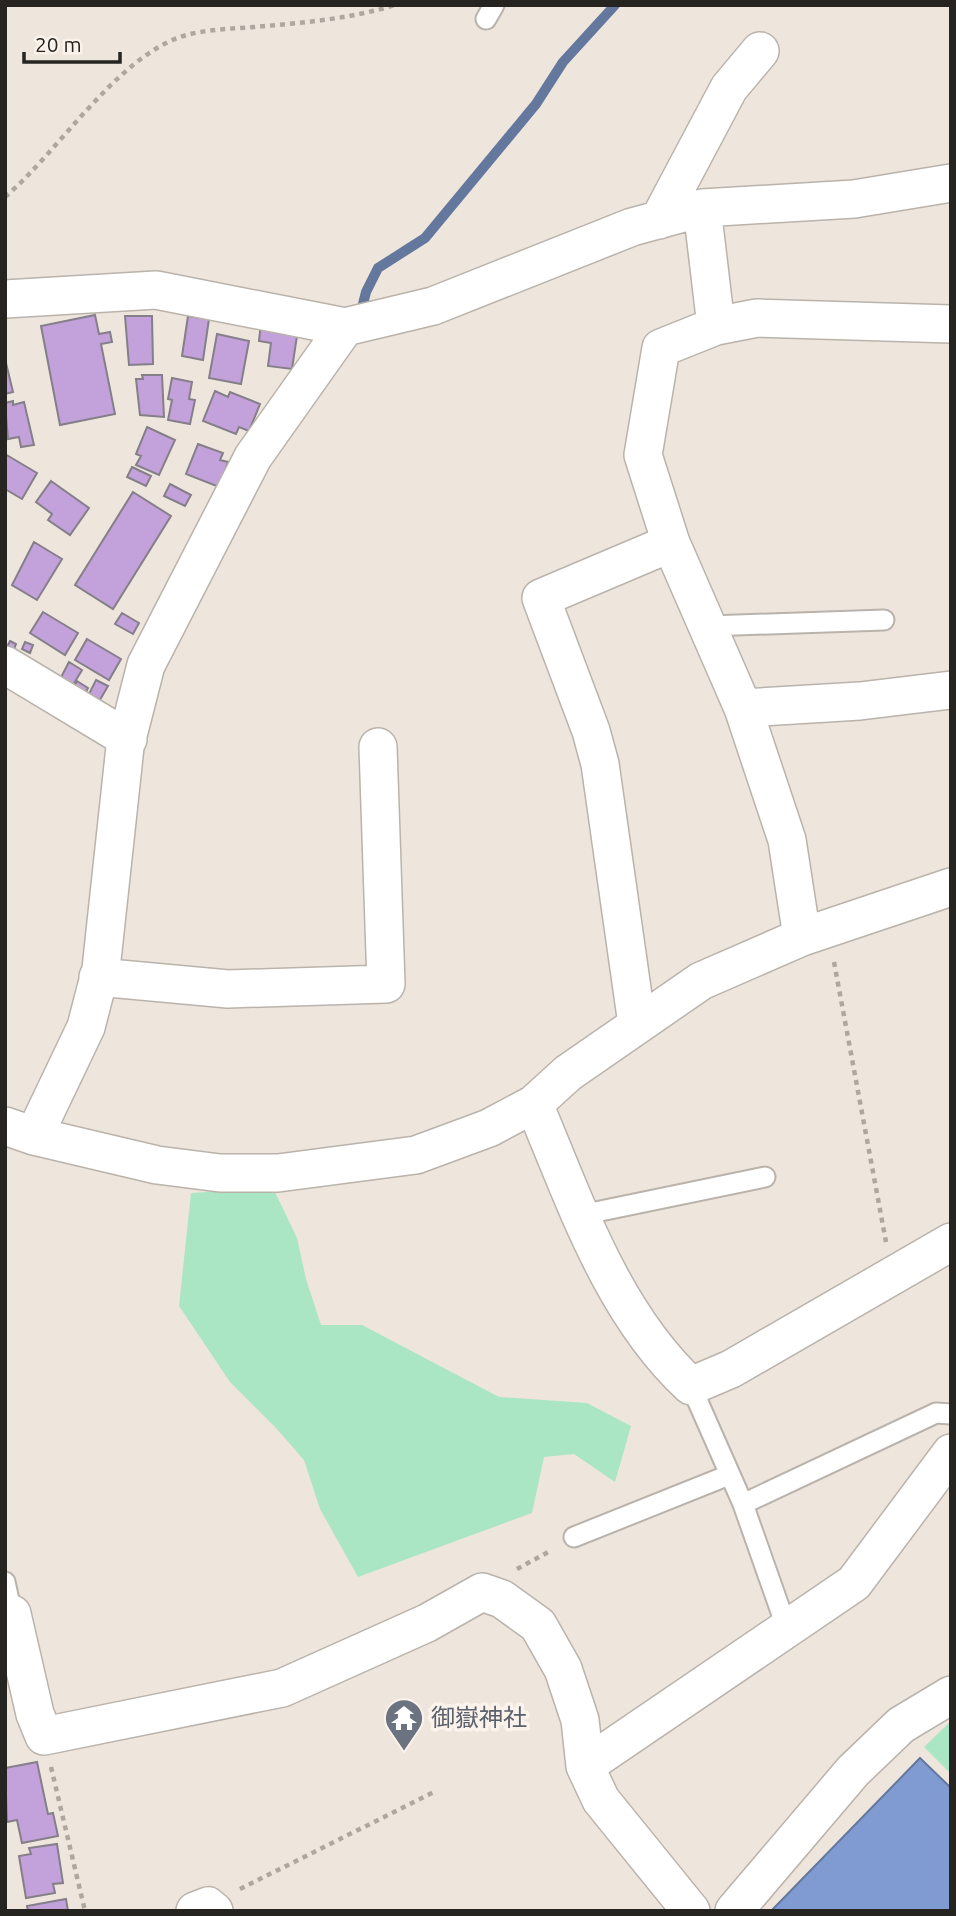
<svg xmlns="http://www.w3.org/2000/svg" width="956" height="1916" viewBox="0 0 956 1916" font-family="Ubuntu,'Noto Sans JP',sans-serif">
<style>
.green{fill:#aae5c4}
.water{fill:#7f9bd2;stroke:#64779d;stroke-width:2}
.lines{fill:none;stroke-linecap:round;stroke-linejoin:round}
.stream{stroke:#64779d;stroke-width:10}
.building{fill:#c3a1db;stroke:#847f88;stroke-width:2}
.service-casing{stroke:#bab3ab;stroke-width:23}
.minor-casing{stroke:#bab3ab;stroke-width:40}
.path{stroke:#ada7a0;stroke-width:4.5;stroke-dasharray:5 5;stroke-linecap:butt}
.service{stroke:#fff;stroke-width:19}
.minor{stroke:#fff;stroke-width:37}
.labels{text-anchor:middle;stroke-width:7;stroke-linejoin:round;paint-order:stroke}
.worship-label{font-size:24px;fill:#5b616d;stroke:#fbf3eb;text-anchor:start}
</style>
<rect width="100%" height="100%" fill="#eee6dd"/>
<path class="green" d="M 273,1188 L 297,1238 L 306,1279 L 321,1325 L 362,1325 L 499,1397 L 587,1403 L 631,1426 L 615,1482 L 574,1454 L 544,1457 L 532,1513 L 358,1577 L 320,1509 L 304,1460 L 276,1428 L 230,1382 L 179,1306 L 191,1193 Z
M 951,1721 L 951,1774 L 924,1747 Z"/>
<path class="water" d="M 920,1758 L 951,1788 L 951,1911 L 771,1911 Z"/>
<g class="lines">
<path class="stream" d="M 362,308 L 366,292 L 378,268 L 425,238 L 536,104 L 563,62 L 615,5"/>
</g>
<path class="building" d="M 95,315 L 99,334 L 110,332 L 112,342 L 101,344 L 115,414 L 60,425 L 41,326 Z
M 125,316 L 152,316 L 153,364 L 129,365 Z
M 188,316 L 209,319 L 203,360 L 182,356 Z
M 261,323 L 298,329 L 292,369 L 268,366 L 271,343 L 259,341 Z
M 217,334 L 249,341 L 241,384 L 209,378 Z
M 6,363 L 13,392 L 5,394 L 5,364 Z
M 142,375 L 162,375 L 164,417 L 140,415 L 136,379 L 143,379 Z
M 172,378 L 192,382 L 189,399 L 195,400 L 190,424 L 168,420 L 172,400 L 168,399 Z
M 215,391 L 228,397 L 230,392 L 260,404 L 249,431 L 239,427 L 236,434 L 203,421 Z
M 13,401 L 13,405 L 24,402 L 34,445 L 21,447 L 19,437 L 8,439 L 5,403 Z
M 147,427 L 175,440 L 159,475 L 136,465 L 141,456 L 136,454 Z
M 198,444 L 223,453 L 220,460 L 228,462 L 219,487 L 186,474 Z
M 5,454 L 37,473 L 22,499 L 5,489 Z
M 132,467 L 151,476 L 146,486 L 127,477 Z
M 51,481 L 89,508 L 70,535 L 48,520 L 52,514 L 36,502 Z
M 170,484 L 191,495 L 185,506 L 164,496 Z
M 133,492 L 171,516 L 113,609 L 75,585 Z
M 34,542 L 62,559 L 37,600 L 12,585 Z
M 43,612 L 78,633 L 65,655 L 30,633 Z
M 122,613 L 139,623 L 133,634 L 115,624 Z
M 87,639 L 121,659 L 109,680 L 75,660 Z
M 10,641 L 16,644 L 13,652 L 6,649 Z
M 25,642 L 33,645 L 30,653 L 22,649 Z
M 69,662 L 82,670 L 70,690 L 58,683 Z
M 96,680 L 108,686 L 100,700 L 89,694 Z
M 77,681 L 88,688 L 83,697 L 72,690 Z
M 37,1762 L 48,1814 L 53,1813 L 58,1836 L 22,1843 L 17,1820 L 7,1822 L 5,1768 Z
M 57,1844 L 63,1883 L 53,1884 L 55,1893 L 26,1898 L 19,1856 L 31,1854 L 29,1848 Z
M 66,1899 L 68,1911 L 28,1911 L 27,1906 Z"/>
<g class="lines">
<g class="service-casing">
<path id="service" d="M 486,19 L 494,5
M 709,626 L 884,620
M 581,1215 L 765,1177
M 691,1386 L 743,1504 L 787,1629
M 743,1504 L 936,1413 L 951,1414
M 574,1537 L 729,1475
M 5,1582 L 12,1614"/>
</g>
<g class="minor-casing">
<path id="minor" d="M 702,208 L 716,326 L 661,348 L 643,455 L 671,543 L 743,708 L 787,840 L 802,937
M 659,220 L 729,88 L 760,51
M 5,299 L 156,290 L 345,327 L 433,306 L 632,227 L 702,208 L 854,199 L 951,183
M 716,326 L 757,318 L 951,324
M 5,665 L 128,739
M 743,708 L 860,701 L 951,690
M 98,977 L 228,989 L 386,984 L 378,747
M 637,1024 L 600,764 L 591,731 L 541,598 L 671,543
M 534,1104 C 575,1201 612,1313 691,1386 L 731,1369 L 951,1242
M 5,1126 L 34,1136 L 157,1165 L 220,1173 L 278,1173 L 416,1155 L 489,1128 L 534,1104 L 568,1073 L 701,981 L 802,937 L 951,887
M 34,1136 L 86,1027 L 101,969 L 125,747 L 146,665 L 253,457 L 345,327
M 5,1614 L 12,1614 L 35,1714 L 44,1736 L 282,1688 L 427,1623 L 482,1592 L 502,1599 L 538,1625 L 563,1669 L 580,1720 L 585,1766 L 601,1800 L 691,1911
M 585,1766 L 854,1583 L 951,1453
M 195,1911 L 208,1906 L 214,1911
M 734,1911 L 853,1771 L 901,1725 L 951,1695"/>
</g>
<path class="path" d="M 5,197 C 58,152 115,60 180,37 C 204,29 229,29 254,27 C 301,23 350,19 395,5
M 834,962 L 886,1242
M 517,1569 L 552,1550
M 51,1767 L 85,1911
M 240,1889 L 436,1791"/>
<use href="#service" class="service"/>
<use href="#minor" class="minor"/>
</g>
<defs>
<g id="temple-pin" transform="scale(2.0125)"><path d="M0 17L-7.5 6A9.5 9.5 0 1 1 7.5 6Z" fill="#6b7280" stroke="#fbf3eb"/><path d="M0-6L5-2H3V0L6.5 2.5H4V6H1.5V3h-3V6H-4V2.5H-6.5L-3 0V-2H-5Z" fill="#fff"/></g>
</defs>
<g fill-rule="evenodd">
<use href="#temple-pin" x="404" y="1718"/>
</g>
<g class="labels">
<g class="worship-label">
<text x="431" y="1726">御嶽神社</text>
</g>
</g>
<rect width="956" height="1916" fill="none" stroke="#262420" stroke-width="14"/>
<path d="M24 52v10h96v-10" fill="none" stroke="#262420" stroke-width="3.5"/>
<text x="35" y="52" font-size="21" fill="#262420" stroke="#fbf3eb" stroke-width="5" paint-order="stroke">20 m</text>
</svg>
